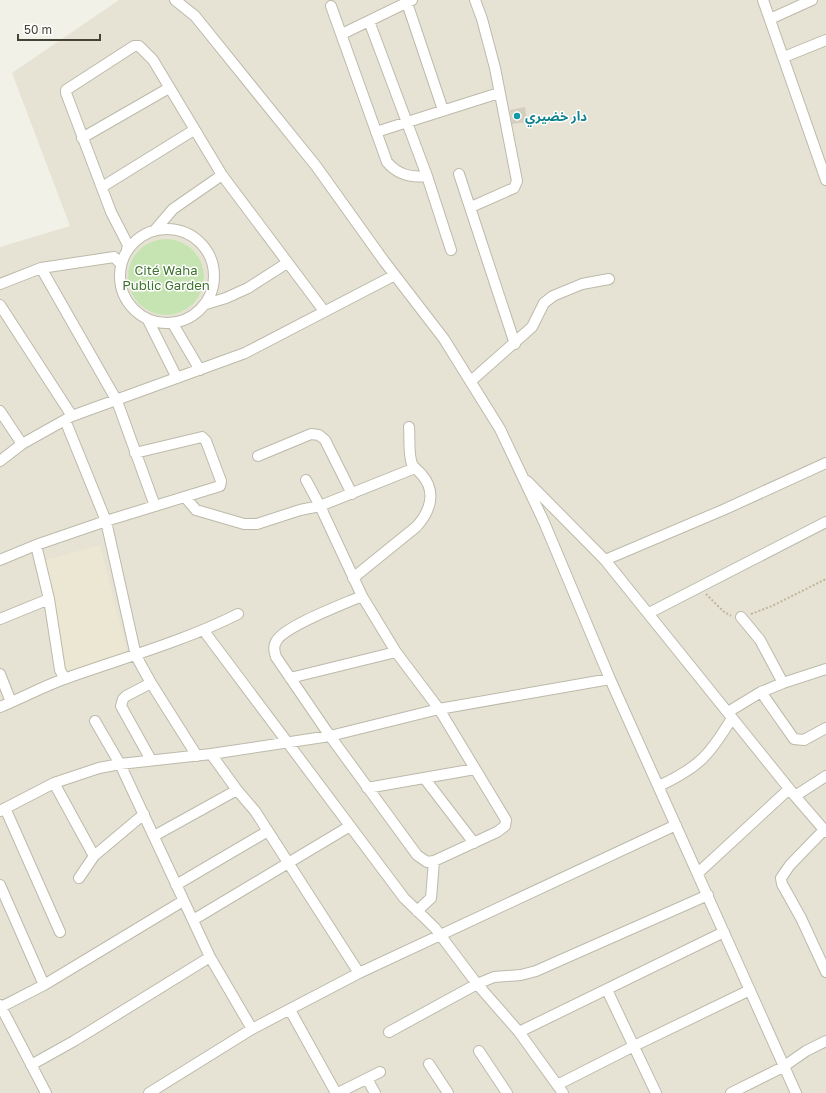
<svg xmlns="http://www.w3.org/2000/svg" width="826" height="1093" viewBox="0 0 826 1093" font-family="'Golos Text','Noto Sans Arabic',sans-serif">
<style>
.residential{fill:#e6e3d5}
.education{fill:#ebe7d2}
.green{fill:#c6e4b2}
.building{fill:#d3cebd}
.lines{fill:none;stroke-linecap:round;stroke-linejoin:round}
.minor-casing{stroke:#bdbaaa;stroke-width:12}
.path{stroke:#beb79c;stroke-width:2;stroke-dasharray:2 2;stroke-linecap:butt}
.minor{stroke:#fff;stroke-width:10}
.culture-dot{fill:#0f9aa8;stroke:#fff;stroke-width:1.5}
.labels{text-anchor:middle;stroke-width:3;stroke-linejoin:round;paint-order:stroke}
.culture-label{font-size:13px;font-weight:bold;fill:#0d838f;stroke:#fff;text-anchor:start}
.park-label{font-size:13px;fill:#3d732d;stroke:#fff}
</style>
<rect width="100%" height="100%" fill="#f2f1e7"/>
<path class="residential" d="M 119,0 L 826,0 L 826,1093 L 0,1093 L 0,247 L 70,226 L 12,73 Z"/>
<path class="education" d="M 100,545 L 127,652 L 70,672 L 64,667 L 42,561 Z"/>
<path class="green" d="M128 277a38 38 0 1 1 76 0a38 38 0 1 1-76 0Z"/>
<path class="building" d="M 525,107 L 527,122 L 512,124 L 510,110 Z"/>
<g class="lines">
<g class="minor-casing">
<path id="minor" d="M 175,0 L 195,16 L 316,166 L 384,261 L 444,339 L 500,429 L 544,522 L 610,679 L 796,1093
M 406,0 L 443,110
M 763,0 L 826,180
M 331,6 L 387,162 C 398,175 411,178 427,176
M 770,19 L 812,0
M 369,21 L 427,176 L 451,250
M 342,34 L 412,0
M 784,57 L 826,40
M 376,132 L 499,93
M 82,138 L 169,88
M 459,174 L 515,344
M 102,187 L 194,130
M 471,207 L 514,188 L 517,181 L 495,68 L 482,19 L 475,0
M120 276a47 47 0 1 1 94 0a47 47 0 1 1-94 0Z
M 155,230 L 173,209 L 222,175
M 127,250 L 128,245 L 111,212 L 66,93 L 66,90 L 134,46 L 139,46 L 153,60 L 222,175 L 324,311
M 41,268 L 117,401 L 155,506
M 0,284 L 41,268 L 114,257 L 121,264
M 206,304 L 226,298 L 248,288 L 287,263
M 0,305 L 72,416
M 148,320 L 177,378
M 173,324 L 200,370
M 471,381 L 532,327 L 544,303 L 553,296 L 582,284 L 609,279
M 0,411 L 22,444
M 65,420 L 106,521 L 136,656 L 151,683 L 197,756
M 258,456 L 311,434 L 319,435 L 325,440 L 352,494
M 0,461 L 22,444 L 72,416 L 245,353 L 395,275
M 306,480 L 320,506 L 362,596 L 396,652 L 439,709 L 506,820 L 505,826 L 497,832 L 434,861 L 427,862 L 417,855 L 330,736 L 276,657 C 274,651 273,646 277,640 C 287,625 344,604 362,596
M 527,481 L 605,560 L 795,796 L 826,832
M 185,497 L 196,510 L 244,524 L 257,524 L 300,510 L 320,506 L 415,468
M 36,545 L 49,599 L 60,670 L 65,679
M 0,560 L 36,545 L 106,521 L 220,486 L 221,481 L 206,441 L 202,437 L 135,453
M 605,560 L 723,510 L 826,463
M 353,578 L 416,527 C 430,512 437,492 422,475 C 419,471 414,468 412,464 C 408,454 410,437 409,427
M 649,613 L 826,522
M 741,617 L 760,640 L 783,683
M 0,619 L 49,599
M 204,631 L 404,898 L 435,928 L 477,984 L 519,1032 L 563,1093
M 0,674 L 11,702
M 290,678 L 396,652
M 151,683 L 126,696 L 123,699 L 121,706 L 151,760
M 761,692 L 794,739 L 804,740 L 826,728
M 0,707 C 22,698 42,687 64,679 C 123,658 182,642 238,614
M 728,712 L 761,692 L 783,683 L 826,669
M 95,721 L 120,764 L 210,957 L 252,1029
M 211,754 L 237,790 L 255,811 L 359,973
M 425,779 L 474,843
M 54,783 L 94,856
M 659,786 C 699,767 709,756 732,718
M 367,788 L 475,769
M 795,796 L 826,776
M 5,808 L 60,932
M 0,811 L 54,783 L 99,768 L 120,764 L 211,754 L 330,736 L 439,709 L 610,679
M 824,830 L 790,865 L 781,878 L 782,884 L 801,918 L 826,972
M 154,836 L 237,790
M 698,873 L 789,789
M 79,878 L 94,856 L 144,814
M 0,885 L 44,985
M 176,885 L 268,831
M 417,911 L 431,898 L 434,861
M 193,920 L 350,826
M 607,990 L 656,1093
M 0,1005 L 46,1093
M 1,1007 L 44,985 L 183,901
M 290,1010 L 336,1093
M 389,1032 L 477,984 L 494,977 L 521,975 L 536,971 L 708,895
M 519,1032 L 724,932
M 479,1051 L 507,1093
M 429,1064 L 448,1093
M 31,1065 L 74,1041 L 210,957
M 367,1079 L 375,1093
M 557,1085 L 634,1046 L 750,990
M 149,1093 L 252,1029 L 359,973 L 676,825
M 338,1093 L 380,1072
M 731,1093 L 783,1067 L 806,1051 L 826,1041"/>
</g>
<path class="path" d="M 706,594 L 723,611 L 731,616
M 751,614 L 772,606 L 826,579"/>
<use href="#minor" class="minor"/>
</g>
<circle class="culture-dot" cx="517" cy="116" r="4"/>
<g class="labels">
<g class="culture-label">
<text x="525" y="121">دار خضيري</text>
</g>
<g class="park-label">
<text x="166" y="275">Cité Waha<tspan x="166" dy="15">Public Garden</tspan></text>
</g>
</g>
<path d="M18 34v6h82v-6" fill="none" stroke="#454236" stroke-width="2"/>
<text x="24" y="34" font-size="12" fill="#454236" stroke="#ffffff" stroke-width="3" paint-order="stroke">50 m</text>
</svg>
